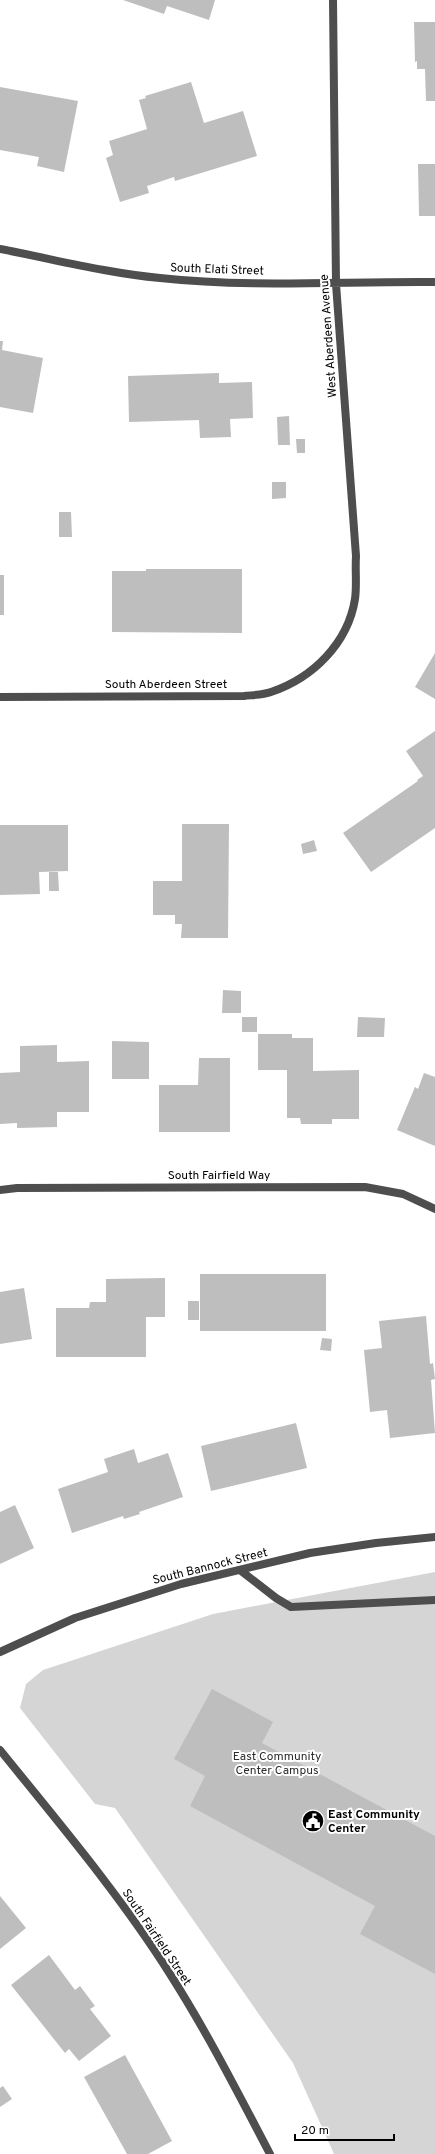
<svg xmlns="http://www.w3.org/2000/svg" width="435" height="2154" viewBox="0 0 435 2154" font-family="Overpass,sans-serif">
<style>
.green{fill:#d5d5d5}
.building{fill:#bebebe}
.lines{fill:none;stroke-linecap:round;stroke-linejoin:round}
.service{stroke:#4e4e4e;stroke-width:8}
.minor{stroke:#4e4e4e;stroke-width:8}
.labels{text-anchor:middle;stroke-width:4;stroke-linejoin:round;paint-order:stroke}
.street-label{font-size:12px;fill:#000;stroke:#fff}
.park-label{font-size:12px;fill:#2c2c2c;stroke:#fff}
.poi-label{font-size:12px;font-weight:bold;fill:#000;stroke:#fff;text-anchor:start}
</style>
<rect width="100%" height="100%" fill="#fff"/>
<path class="green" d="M 435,1572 L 435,2154 L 334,2154 L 293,2063 L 115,1808 L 95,1804 L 20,1708 L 26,1684 L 43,1670 L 213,1614 Z"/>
<path class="building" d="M 123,0 L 215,0 L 209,20 L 167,6 L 164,14 Z
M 414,22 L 435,22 L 435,101 L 426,101 L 425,69 L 417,69 L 417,61 L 415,62 Z
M 191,82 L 204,123 L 243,111 L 257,156 L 175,181 L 174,177 L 147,186 L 149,193 L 120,202 L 106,158 L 113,155 L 109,141 L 147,129 L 139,100 L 146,98 L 145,96 Z
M 0,87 L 78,101 L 64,172 L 37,166 L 39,157 L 0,150 Z
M 418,164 L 435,164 L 435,216 L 419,216 Z
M 0,341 L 3,341 L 2,350 L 43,358 L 33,413 L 0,407 Z
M 219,373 L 219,383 L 252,382 L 253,418 L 230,419 L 231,437 L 200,438 L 199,420 L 129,422 L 128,376 Z
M 289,416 L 290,445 L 278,445 L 277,417 Z
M 296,439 L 305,439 L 305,453 L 297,453 Z
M 272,482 L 286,482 L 286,498 L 272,499 Z
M 59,512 L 71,512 L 72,537 L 59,537 Z
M 146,569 L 242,569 L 242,633 L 112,632 L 112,571 L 146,571 Z
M 0,575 L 4,575 L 4,615 L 0,615 Z
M 435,653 L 435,699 L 415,687 Z
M 435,731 L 435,828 L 371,872 L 343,833 L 418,781 L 417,780 L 423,776 L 406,751 Z
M 182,824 L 229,824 L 228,938 L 181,938 L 182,924 L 175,924 L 175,915 L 153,915 L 153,881 L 182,881 Z
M 0,825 L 68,825 L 68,871 L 39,872 L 40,894 L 0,895 Z
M 314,840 L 317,851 L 303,854 L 301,844 Z
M 49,872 L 58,872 L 59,891 L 49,891 Z
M 223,990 L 241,991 L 241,1013 L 222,1013 Z
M 242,1017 L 257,1017 L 257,1032 L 242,1032 Z
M 358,1017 L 385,1018 L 384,1037 L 357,1037 Z
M 258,1034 L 292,1034 L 292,1038 L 313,1038 L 313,1071 L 359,1070 L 359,1119 L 332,1119 L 332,1124 L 301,1124 L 300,1118 L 287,1118 L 287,1070 L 258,1070 Z
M 112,1041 L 149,1042 L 149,1079 L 112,1079 Z
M 57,1045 L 57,1062 L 89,1061 L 89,1112 L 57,1112 L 57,1127 L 17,1128 L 17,1123 L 0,1124 L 0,1073 L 20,1072 L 20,1046 Z
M 199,1058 L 230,1058 L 230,1132 L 159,1132 L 159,1085 L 198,1085 Z
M 424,1073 L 435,1077 L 435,1146 L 397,1130 L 415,1087 L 418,1089 Z
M 200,1274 L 326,1274 L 326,1331 L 200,1331 Z
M 165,1278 L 165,1317 L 146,1317 L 146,1357 L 56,1357 L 56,1308 L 89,1308 L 90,1302 L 106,1302 L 106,1279 Z
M 24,1288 L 32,1339 L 0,1344 L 0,1292 Z
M 188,1301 L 199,1301 L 199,1320 L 188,1320 Z
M 426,1316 L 430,1364 L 433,1363 L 435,1379 L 431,1380 L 435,1433 L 390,1438 L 387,1410 L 370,1412 L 364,1350 L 382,1348 L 379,1321 Z
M 322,1338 L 332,1339 L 331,1351 L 320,1350 Z
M 296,1423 L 307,1468 L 211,1491 L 201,1446 Z
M 134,1449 L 138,1463 L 168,1453 L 183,1497 L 139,1512 L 140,1514 L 124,1519 L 123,1516 L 72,1533 L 58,1489 L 108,1472 L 104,1459 Z
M 15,1505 L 34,1548 L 0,1564 L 0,1512 Z
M 212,1689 L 273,1722 L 262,1743 L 435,1836 L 435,1974 L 360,1934 L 375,1906 L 190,1806 L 205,1776 L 174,1759 Z
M 0,1896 L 26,1928 L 0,1949 Z
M 49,1955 L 75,1990 L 80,1986 L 95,2006 L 90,2009 L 111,2036 L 79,2061 L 69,2049 L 65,2053 L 11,1985 Z
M 125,2055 L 172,2141 L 148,2154 L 127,2154 L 84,2077 Z
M 3,2086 L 12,2099 L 0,2107 L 0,2088 Z"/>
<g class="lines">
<path class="service" d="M 240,1570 L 276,1598 L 291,1607 L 435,1600"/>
<path class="minor" d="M 0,249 C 53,259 106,273 160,278 C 252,288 344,281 435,282
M 0,697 L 244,696 C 253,695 263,695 271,692 C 313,678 348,643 355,599 C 357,585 355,570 356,556 L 336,284 L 333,0
M 0,1190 L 17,1188 L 365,1187 L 403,1194 L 435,1209
M 0,1652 L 75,1618 L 181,1584 L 310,1553 L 376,1543 L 435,1537
M 0,1750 C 59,1823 120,1895 170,1974 C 207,2032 238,2093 270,2154"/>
</g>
<defs>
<g id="civic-disc" transform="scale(1.15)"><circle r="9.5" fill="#000" stroke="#fff"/><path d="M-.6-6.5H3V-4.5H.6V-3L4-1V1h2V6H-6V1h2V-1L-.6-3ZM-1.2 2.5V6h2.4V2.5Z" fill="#fff"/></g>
</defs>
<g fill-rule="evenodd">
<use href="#civic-disc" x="313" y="1821"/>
</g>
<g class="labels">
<g class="street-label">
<text transform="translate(217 269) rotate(2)" y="4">South Elati Street</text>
<text transform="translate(328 336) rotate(-94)" y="4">West Aberdeen Avenue</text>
<text x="166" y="688">South Aberdeen Street</text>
<text x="219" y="1179">South Fairfield Way</text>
<text transform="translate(210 1566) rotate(-14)" y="4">South Bannock Street</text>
<text transform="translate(157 1937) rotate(56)" y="4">South Fairfield Street</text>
</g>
<g class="park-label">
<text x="277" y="1760">East Community<tspan x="277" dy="14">Center Campus</tspan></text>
</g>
<g class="poi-label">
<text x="328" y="1818">East Community<tspan x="328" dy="14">Center</tspan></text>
</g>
</g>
<path d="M295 2134v6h99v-6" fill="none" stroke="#000000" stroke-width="2"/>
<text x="301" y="2134" font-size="12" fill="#000000" stroke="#ffffff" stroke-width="3" paint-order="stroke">20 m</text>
</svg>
